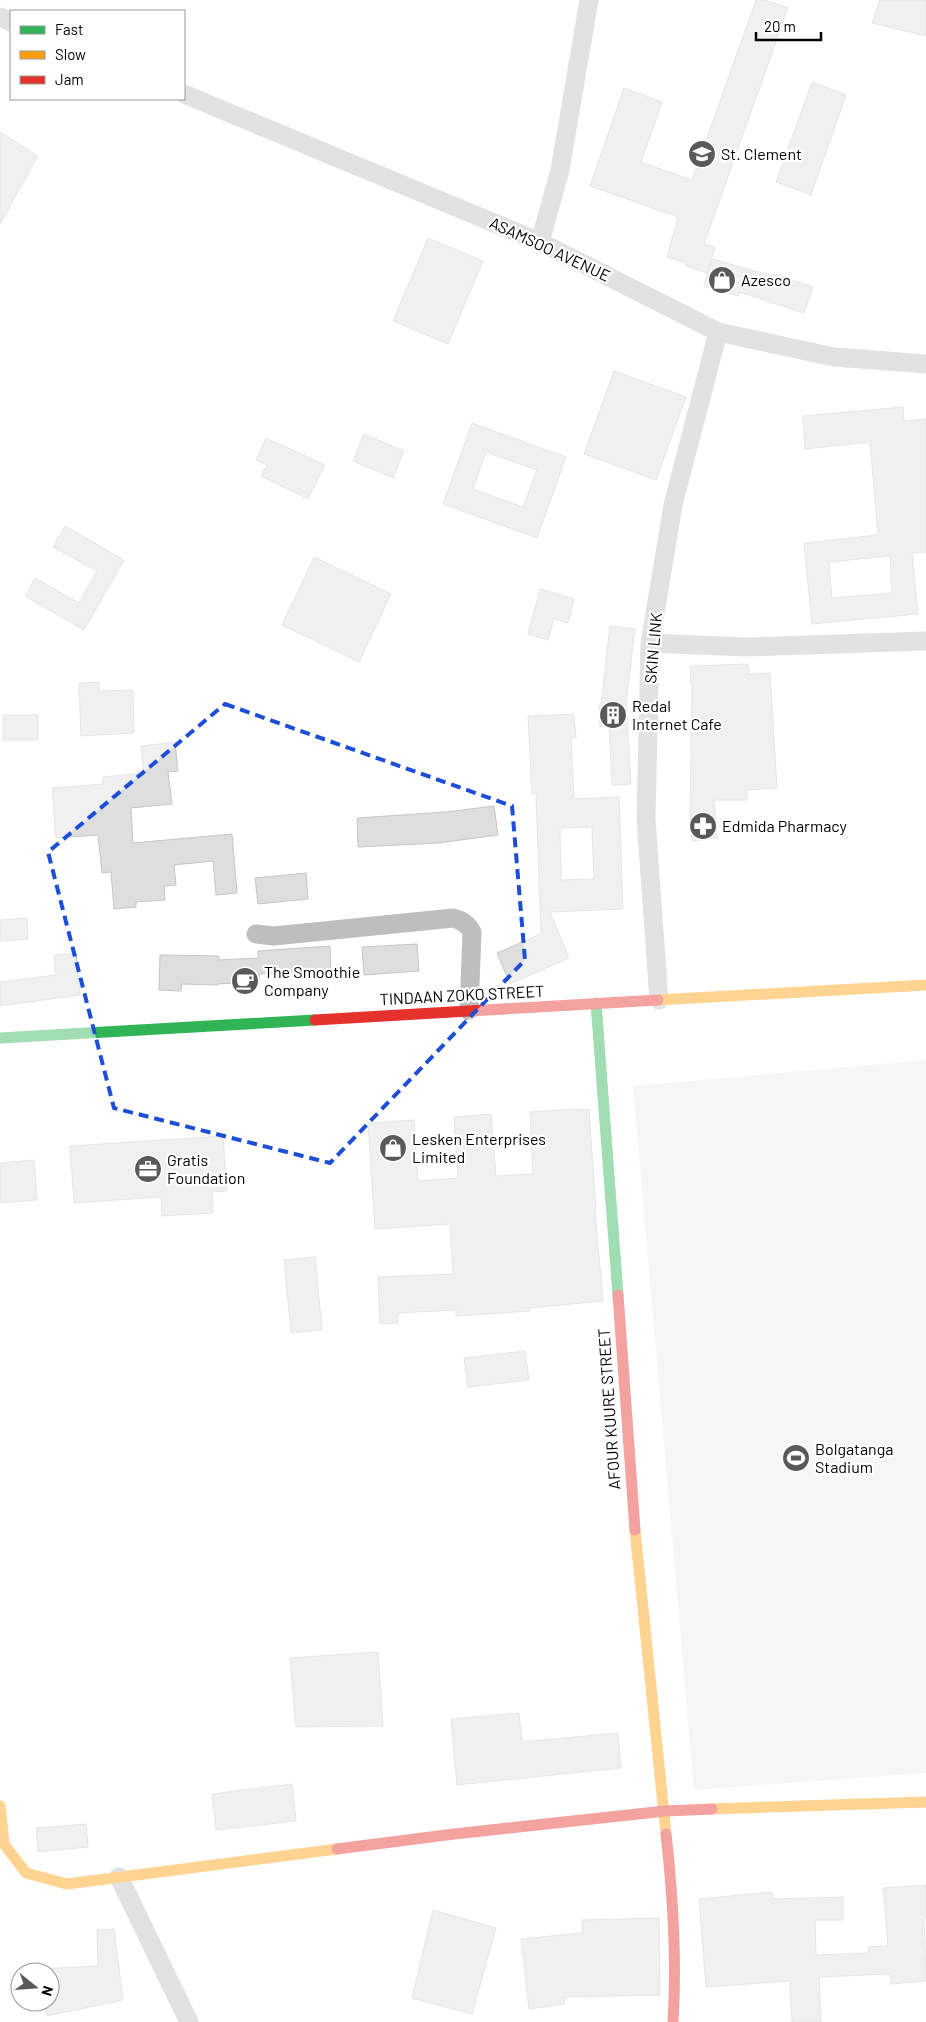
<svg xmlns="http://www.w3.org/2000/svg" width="926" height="2022" viewBox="0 0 926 2022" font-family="Barlow,sans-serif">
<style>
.green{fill:#ebebeb}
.building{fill:#dedede;stroke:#c6c6c6;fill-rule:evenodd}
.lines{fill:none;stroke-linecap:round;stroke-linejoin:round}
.street{stroke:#bebebe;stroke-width:19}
.fast{stroke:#30b455;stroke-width:11}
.slow{stroke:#ff9f0a;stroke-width:11}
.jam{stroke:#e5322d;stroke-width:11}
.marked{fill:none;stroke:#1d4ed8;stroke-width:4;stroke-dasharray:10 6;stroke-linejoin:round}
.labels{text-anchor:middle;stroke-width:4.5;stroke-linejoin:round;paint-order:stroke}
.poi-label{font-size:16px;fill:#000;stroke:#fff;text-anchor:start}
.street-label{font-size:16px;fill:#000;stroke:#fff}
</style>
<rect width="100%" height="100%" fill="#fff"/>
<path class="green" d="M 926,1060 L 926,1773 L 694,1790 L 633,1086 Z"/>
<path class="building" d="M 756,0 L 765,0 L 788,8 L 704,244 L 715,247 L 708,271 L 712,259 L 773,276 L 774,274 L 813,287 L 804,313 L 739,292 L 738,296 L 704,286 L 708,273 L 686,266 L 687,263 L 667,257 L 678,217 L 590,186 L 624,88 L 662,102 L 641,162 L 692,180 Z
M 880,0 L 926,0 L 926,36 L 872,23 Z
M 812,82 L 846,95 L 811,195 L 776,182 Z
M 0,132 L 38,156 L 0,224 Z
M 428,238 L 483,261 L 448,344 L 393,321 Z
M 614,371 L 686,397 L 656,480 L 584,454 Z
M 903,407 L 904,421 L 926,419 L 926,552 L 912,553 L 918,614 L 812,624 L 804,543 L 878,535 L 870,442 L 805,449 L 803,416 ZM 890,556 L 892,593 L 832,598 L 829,562 Z
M 472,423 L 566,457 L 537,538 L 443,504 ZM 486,452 L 537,470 L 523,507 L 473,489 Z
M 364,434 L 404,451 L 393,478 L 353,461 Z
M 266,438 L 325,465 L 308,499 L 261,476 L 267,465 L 256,460 Z
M 65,526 L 124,560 L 84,630 L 25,596 L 35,578 L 79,603 L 97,571 L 53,547 Z
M 314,557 L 391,594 L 359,662 L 282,625 Z
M 540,589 L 574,599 L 568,623 L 554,619 L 548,640 L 528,634 Z
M 610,626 L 635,629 L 626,704 L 631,784 L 612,785 L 609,726 L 600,727 L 599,705 L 601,705 Z
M 748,664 L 749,674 L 770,673 L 777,788 L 747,790 L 747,800 L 714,800 L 717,838 L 692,841 L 690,815 L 692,686 L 691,686 L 690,666 Z
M 99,682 L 99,691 L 133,690 L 134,733 L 81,736 L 79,683 Z
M 574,714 L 576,738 L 571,738 L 574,799 L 619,797 L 623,909 L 550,912 L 569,958 L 510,984 L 497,953 L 541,934 L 536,794 L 532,794 L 528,716 ZM 592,827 L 594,879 L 561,880 L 560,828 Z
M 3,715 L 38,715 L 38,740 L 3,740 Z
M 175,742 L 178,771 L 168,772 L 172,804 L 131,808 L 133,843 L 232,834 L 237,893 L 216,895 L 213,861 L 174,865 L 176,885 L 164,886 L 165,900 L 136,902 L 136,907 L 114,909 L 111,872 L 102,873 L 98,835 L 56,838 L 52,788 L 103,784 L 103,777 L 144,773 L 141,746 Z
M 494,806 L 498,835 L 438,843 L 358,847 L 357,818 L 446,812 Z
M 306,873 L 308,899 L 258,904 L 255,878 Z
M 27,918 L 28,939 L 0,941 L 0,920 Z
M 417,944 L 419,971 L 364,975 L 362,947 Z
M 330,946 L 331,975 L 295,978 L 295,972 L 259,974 L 259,982 L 218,984 L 218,985 L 182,984 L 181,991 L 159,990 L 160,955 L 219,956 L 219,960 L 258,958 L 258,951 Z
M 76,953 L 80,995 L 0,1006 L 0,982 L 56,975 L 54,955 Z
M 574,1109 L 574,1110 L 589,1109 L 596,1211 L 595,1211 L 603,1301 L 529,1308 L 530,1311 L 456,1316 L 456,1310 L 398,1313 L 398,1323 L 380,1324 L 378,1277 L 453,1274 L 450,1224 L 375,1229 L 368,1123 L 414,1120 L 418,1181 L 458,1178 L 454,1117 L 491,1114 L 496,1176 L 533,1174 L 530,1112 Z
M 223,1136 L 227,1191 L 212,1192 L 213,1213 L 162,1216 L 161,1197 L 74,1203 L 70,1146 Z
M 34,1160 L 37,1200 L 0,1203 L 0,1163 Z
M 315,1257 L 322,1330 L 291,1333 L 284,1260 Z
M 525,1351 L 529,1380 L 468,1387 L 464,1358 Z
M 378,1652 L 383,1726 L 296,1727 L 290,1658 Z
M 519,1713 L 522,1742 L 618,1733 L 621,1768 L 457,1785 L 451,1719 Z
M 292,1784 L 296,1821 L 216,1830 L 212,1794 Z
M 86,1824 L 88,1847 L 38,1852 L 36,1828 Z
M 926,1885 L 926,1917 L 924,1918 L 926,1981 L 891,1984 L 890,1974 L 819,1977 L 821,2022 L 792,2022 L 790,1981 L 706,1987 L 699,1899 L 772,1892 L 773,1899 L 843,1897 L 843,1920 L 815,1920 L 816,1955 L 869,1953 L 868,1947 L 888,1946 L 883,1888 Z
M 433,1910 L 496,1928 L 472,2014 L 412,1998 Z
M 659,1918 L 660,1995 L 565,1997 L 564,2004 L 529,2009 L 521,1939 L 582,1933 L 582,1920 Z
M 114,1929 L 123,2000 L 47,2016 L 44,2002 L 50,2002 L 50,1972 L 40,1972 L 39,1969 L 98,1966 L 97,1930 Z"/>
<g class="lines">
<path class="street" d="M 0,17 L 11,22
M 184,94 L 540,242 L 718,332 L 834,357 L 926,364
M 540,242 L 560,170 L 589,0
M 650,643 L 746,647 L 926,641
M 256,934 L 274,936 L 453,918 C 461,920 468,924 472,932 L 469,1011
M 659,1000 L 646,819 L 650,643 L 673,505 L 718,332
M 119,1877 L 189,2022"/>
<path class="fast" d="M 596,1003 L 618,1295
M 0,1038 L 315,1020"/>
<path class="slow" d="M 658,1000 L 926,985
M 635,1530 L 666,1834
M 0,1806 L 4,1844 L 26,1873 L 67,1884 L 337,1849
M 712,1809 L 926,1802"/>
<path class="jam" d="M 315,1020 L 658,1000
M 618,1295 L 635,1530
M 666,1834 C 673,1897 677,1959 673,2022
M 337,1849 L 454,1834 L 665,1811 L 712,1809"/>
</g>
<path d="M0 0H926V2022H0ZM 225,704 L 512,806 L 525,960 L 330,1163 L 114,1108 L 48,852 Z" fill="#fff" fill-opacity=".55" fill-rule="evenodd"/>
<path class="marked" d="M 225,704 L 512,806 L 525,960 L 330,1163 L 114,1108 L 48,852 Z"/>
<defs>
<g id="school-disc" transform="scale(1.4375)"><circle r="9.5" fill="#595959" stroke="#fff"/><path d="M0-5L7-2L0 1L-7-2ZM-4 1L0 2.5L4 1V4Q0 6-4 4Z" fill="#fff"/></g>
<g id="shop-disc" transform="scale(1.4375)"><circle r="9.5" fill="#595959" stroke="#fff"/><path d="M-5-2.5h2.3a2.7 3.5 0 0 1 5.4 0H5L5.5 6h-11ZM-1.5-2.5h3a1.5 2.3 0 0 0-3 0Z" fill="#fff"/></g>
<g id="building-disc" transform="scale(1.4375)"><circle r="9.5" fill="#595959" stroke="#fff"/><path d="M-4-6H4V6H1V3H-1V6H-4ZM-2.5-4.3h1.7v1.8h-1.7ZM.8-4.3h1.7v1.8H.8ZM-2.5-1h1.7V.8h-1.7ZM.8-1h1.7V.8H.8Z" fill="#fff"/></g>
<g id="pharmacy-disc" transform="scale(1.4375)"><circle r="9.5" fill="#595959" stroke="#fff"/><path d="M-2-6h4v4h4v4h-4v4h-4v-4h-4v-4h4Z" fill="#fff"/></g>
<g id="cafe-disc" transform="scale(1.4375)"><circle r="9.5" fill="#595959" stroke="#fff"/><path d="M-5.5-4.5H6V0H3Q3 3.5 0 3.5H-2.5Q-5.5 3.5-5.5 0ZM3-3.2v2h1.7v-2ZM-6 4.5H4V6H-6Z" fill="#fff"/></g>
<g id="office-disc" transform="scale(1.4375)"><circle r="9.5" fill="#595959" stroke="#fff"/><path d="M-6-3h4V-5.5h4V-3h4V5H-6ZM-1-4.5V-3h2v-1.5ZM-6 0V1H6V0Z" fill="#fff"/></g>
<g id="stadium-disc" transform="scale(1.4375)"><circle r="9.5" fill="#595959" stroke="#fff"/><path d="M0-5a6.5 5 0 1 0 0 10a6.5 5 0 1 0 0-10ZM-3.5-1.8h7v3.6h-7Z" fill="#fff"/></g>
</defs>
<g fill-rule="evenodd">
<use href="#school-disc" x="702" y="154"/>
<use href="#shop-disc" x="722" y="280"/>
<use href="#building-disc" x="613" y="715"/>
<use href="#pharmacy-disc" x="703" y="826"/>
<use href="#cafe-disc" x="245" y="981"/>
<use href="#shop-disc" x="393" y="1148"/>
<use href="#office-disc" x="148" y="1169"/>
<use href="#stadium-disc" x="796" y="1458"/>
</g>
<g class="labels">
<g class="poi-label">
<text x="721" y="160">St. Clement</text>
<text x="741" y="286">Azesco</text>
<text x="632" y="712">Redal<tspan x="632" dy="18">Internet Cafe</tspan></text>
<text x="722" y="832">Edmida Pharmacy</text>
<text x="264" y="978">The Smoothie<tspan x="264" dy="18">Company</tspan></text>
<text x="412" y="1145">Lesken Enterprises<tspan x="412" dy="18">Limited</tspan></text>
<text x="167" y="1166">Gratis<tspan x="167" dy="18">Foundation</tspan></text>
<text x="815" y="1455">Bolgatanga<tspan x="815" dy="18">Stadium</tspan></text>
</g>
<g class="street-label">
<text transform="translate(550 249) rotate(25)" y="6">ASAMSOO AVENUE</text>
<text transform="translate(653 648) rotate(-85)" y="6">SKIN LINK</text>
<text transform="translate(462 995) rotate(-3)" y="6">TINDAAN ZOKO STREET</text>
<text transform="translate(609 1409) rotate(-94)" y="6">AFOUR KUURE STREET</text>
</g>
</g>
<rect x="10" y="10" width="175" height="90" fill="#ffffff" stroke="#999999"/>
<rect x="20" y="26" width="25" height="8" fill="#30b455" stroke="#999999"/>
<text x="55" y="35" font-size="15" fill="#000000">Fast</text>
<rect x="20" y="51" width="25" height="8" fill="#ff9f0a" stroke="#999999"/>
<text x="55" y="60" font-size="15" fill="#000000">Slow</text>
<rect x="20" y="76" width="25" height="8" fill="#e5322d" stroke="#999999"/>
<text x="55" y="85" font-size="15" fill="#000000">Jam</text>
<g transform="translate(35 1987) rotate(107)"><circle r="24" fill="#ffffff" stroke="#999999"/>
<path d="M0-4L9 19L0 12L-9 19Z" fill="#595959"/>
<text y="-8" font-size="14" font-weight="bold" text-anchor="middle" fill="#000000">N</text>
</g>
<path d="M756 32v8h65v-8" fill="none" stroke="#000000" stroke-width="2.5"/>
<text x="764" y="32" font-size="15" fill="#000000" stroke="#ffffff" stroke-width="4" paint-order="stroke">20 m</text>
</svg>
